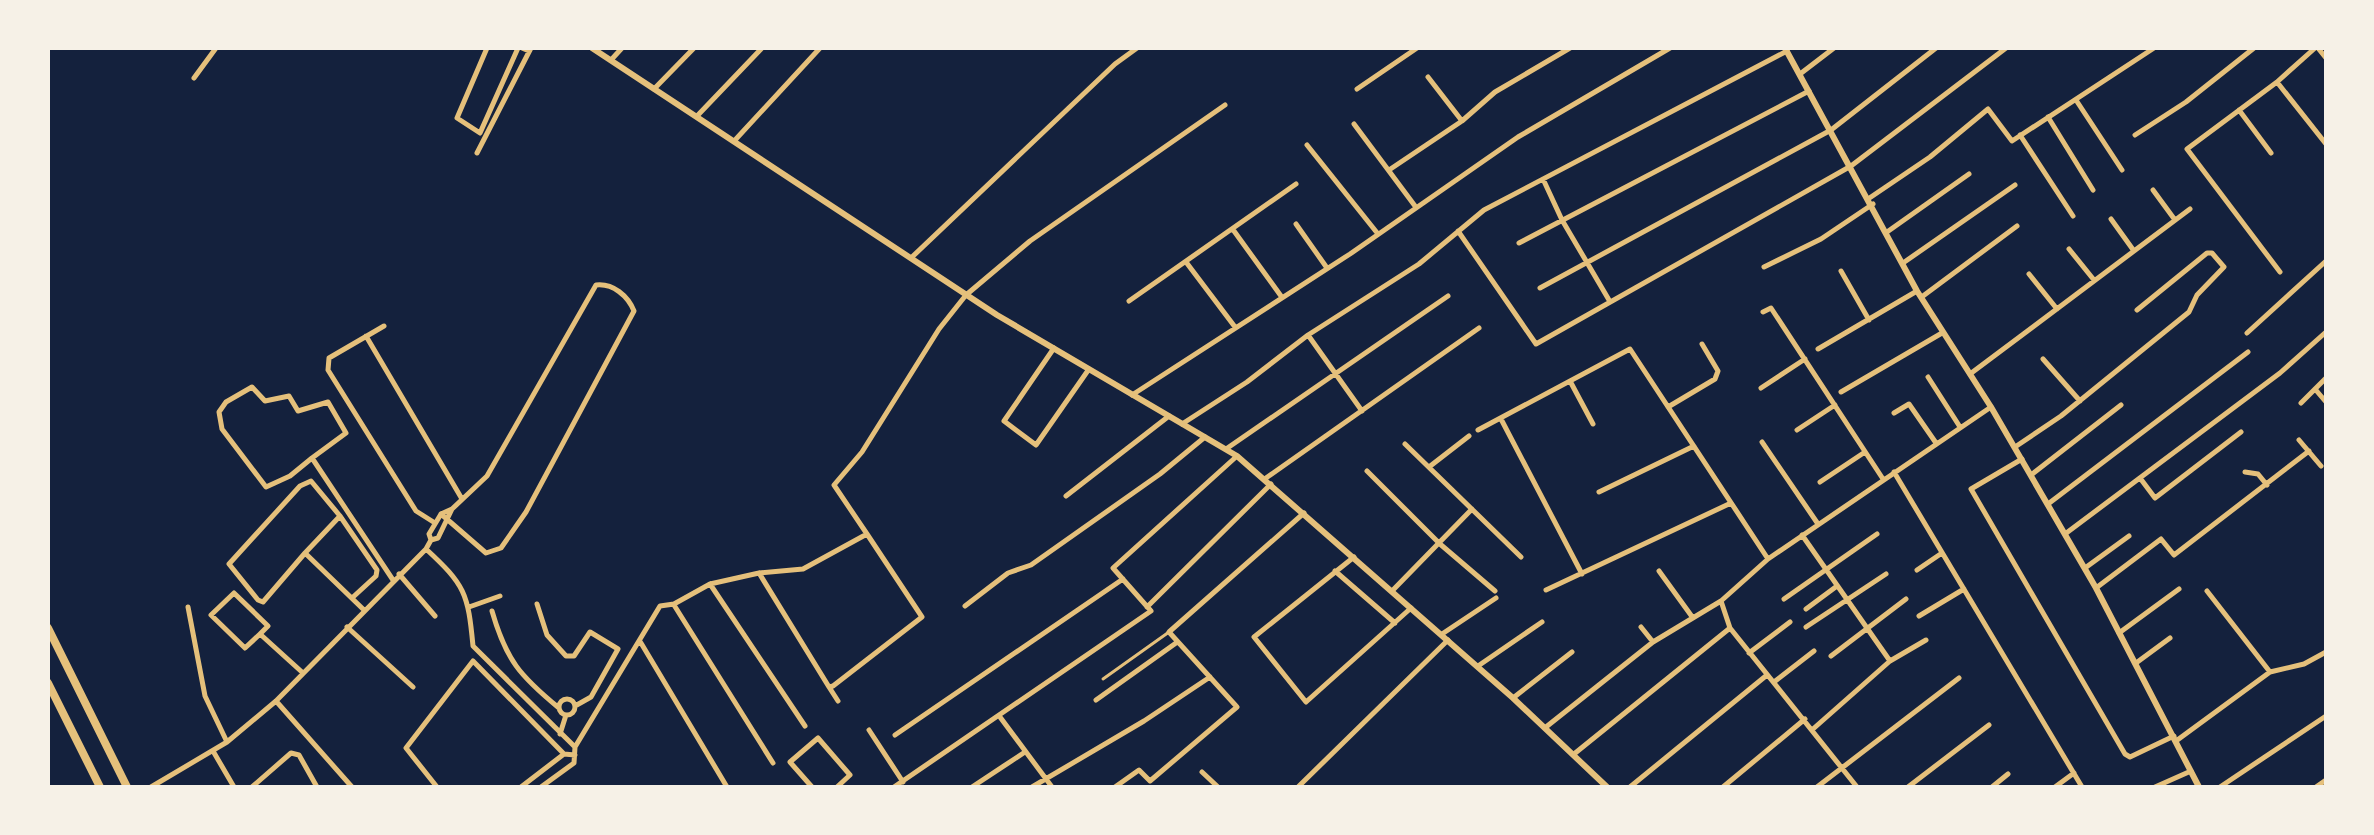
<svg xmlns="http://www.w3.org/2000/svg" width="2374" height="835" viewBox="0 0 2374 835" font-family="'Golos Text',sans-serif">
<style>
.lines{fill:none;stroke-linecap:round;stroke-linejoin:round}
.service{stroke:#e5c07b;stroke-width:3}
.minor{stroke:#e5c07b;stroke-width:5}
.tertiary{stroke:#e5c07b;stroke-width:6}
.trunk{stroke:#e5c07b;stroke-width:8}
</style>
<rect width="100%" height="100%" fill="#14213d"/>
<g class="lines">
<path class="service" d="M 1103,679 L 1169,632"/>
<path class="minor" d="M 487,48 L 457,118 L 480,133 L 518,48
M 522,48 L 529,51
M 2318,48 L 2326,58
M 611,60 L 622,48
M 1800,74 L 1834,48
M 1428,77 L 1462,121
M 194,78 L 216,48
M 2277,82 L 2326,144
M 654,89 L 694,48
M 1357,89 L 1417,48
M 2076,100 L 2122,170
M 2239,110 L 2271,153
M 698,115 L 762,48
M 2048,117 L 2093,190
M 1354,124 L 1415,206
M 2020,135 L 2073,216
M 2135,135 L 2186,102 L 2254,48
M 736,139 L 820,48
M 1307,145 L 1378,234
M 477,153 L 531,48
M 1389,170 L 1462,121 L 1495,92 L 1570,48
M 1543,179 L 1562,220 L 1609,300
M 2153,190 L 2175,220
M 1868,199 L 1930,157 L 1988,109 L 2012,141 L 2154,48
M 2111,219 L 2134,251
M 1296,224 L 1327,268
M 1234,231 L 1281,296
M 1458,231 L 1536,344 L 1851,166 L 2006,48
M 1887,232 L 1969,174
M 1519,243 L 1809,91
M 2069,249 L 2094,280
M 911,258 L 1115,64 L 1137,48
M 1186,262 L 1235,327
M 1903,263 L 2015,185
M 1764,267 L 1821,239 L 1873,204
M 1841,271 L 1869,320
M 2280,272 L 2187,149 L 2277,82 L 2315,48
M 2029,274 L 2057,309
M 1540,288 L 1831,130 L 1936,48
M 1923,296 L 2017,226
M 1129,301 L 1296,184
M 1763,312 L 1771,308 L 1883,479
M 384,326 L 329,358 L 328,370 L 416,511 L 435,523
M 2247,333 L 2326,261
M 1308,335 L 1362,411
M 366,336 L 462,499
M 1054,348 L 1004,421 L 1036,445 L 1089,369
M 1818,349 L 1917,291
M 2043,359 L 2080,401
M 1970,374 L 2190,209
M 1928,377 L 1960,427
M 1570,381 L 1593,424
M 1761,388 L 1805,359
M 2315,389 L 2326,402
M 1841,392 L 1942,333
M 1132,395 L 1350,254 L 1518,137 L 1670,48
M 2301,403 L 2326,378
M 1668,407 L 1715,379 L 1718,371 L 1702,344
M 1894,413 L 1909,404 L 1936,443
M 1501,419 L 1582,574
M 1182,424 L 1247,382 L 1308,335 L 1419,264 L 1484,210 L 1787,51
M 1478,430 L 1630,349 L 1768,559
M 1797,430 L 1835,405
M 2299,440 L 2321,466
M 1762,442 L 1818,524
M 1405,444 L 1521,557
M 2015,447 L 2061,416 L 2189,312 L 2197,295 L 2224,267 L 2212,253 L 2207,253 L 2137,310
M 1226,449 L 1448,296
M 312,458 L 346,433 L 328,402 L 298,411 L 289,396 L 265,401 L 252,387 L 226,402 L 219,412 L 222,429 L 266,487 L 290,476 L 312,458 L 393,580
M 2022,459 L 1971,489 L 2125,754 L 2130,757 L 2174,736
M 1429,467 L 1469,436
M 1367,471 L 1440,544 L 1495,591
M 1894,472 L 2082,787
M 2245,472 L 2258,474 L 2267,485
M 2031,475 L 2121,405
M 1266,478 L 1479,328
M 2140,478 L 2155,498 L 2241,432
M 1820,482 L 1865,452
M 1599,492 L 1694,446
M 1066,496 L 1169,416
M 2048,504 L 2248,352
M 441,514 L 486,553 L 501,548 L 526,512 L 634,311 C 628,296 613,283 596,285 L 487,476 L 452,509
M 340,516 L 377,570 L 376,576 L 352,598
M 2065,534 L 2280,373 L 2326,332
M 1802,535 L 1890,661
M 426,549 C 465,585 468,593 473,646 L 575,747
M 305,553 L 263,602 L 258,600 L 229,564 L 300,486 L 311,481 L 340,516 L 305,553 L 364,610
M 1354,557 L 1254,637 L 1306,702 L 1411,608
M 2085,568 L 2129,536
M 1917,570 L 1942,553
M 1335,571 L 1395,623
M 1659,571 L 1693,618
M 759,573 L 829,687 L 833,686 L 922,617 L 867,534
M 399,574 L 435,616
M 710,584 L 805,726
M 2096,588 L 2161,539 L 2174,555 L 2309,451
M 1393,590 L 1472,509
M 1546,590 L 1731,503
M 2207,591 L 2270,672
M 1784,599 L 1877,534
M 1721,601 L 1730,628 L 1857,787
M 537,604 L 547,635 L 566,656 L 574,656 L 590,632 L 618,649 L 591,697 L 575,706
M 674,605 L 773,763
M 965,606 L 1008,573 L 1031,565 L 1160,474 L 1205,437
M 188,607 L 205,696 L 227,742
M 469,607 L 500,596
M 1147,607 L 1271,484
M 1806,609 L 1837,586
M 492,611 C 506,660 520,676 559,708
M 1919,616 L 1964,589
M 347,627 L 413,687
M 1641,627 L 1653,642
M 1806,627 L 1886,574
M 2119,633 L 2179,589
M 260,634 L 245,648 L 211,615 L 234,593 L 268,626 L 260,634 L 303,673
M 1442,634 L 1496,598
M 641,643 L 727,787
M 1749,653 L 1790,622
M 1831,656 L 1906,599
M 2136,663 L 2170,638
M 1478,666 L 1542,622
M 1774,682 L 1814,651
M 829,687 L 838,701
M 1513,698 L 1572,652
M559 707a8 8 0 1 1 16 0a8 8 0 1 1-16 0Z
M 1096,700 L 1176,643
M 276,701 L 352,787
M 1000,717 L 1052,787
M 1546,727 L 1653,642 L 1721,601 L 1768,559 L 1991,407
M 1813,729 L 1890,661 L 1926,640
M 869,730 L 903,782
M 560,734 L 566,715
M 895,735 L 1123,579
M 2176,741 L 2270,672 L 2304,664 L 2326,652
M 575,747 L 660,606 L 674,604 L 710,584 L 759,573 L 803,569 L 867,534 L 834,485 L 862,452 L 939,329 L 966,295 L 1030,241 L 1225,105
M 213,751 L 234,787
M 1574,754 L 1730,628
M 1202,772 L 1218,787
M 151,787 L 227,742 L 276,701 L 426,549 L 431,540 L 429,534 L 441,514 L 452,509 L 438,538 L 431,540
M 252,787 L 291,753 L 299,755 L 317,787
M 437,787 L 406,748 L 473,661 L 564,754 L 575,755
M 521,787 L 564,754
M 541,787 L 574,763 L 575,747
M 812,787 L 790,762 L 818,738 L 850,775 L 837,787
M 894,787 L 1151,611 L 1113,568 L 1237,456
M 972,787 L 1025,752
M 1032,787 L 1144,721 L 1210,677
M 1115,787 L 1139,770 L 1150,781 L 1237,707 L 1169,632 L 1304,513
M 1298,787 L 1448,640
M 1630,787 L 1767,675
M 1723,787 L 1805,719
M 1817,787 L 1959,678
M 1908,787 L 1989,725
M 1992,787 L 2008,774
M 2055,787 L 2074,773
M 2155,787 L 2191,771
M 2220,787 L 2326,716
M 2316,787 L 2326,780"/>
<path class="tertiary" d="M 592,48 L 997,315 L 1237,456 L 1513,698 L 1607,787
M 1785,48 L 1917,291 L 1991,407 L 2096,588 L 2199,787"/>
<path class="trunk" d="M 48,628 L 127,787
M 48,683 L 100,787"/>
</g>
<rect width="2374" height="835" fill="none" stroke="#f6f1e7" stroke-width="100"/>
</svg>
